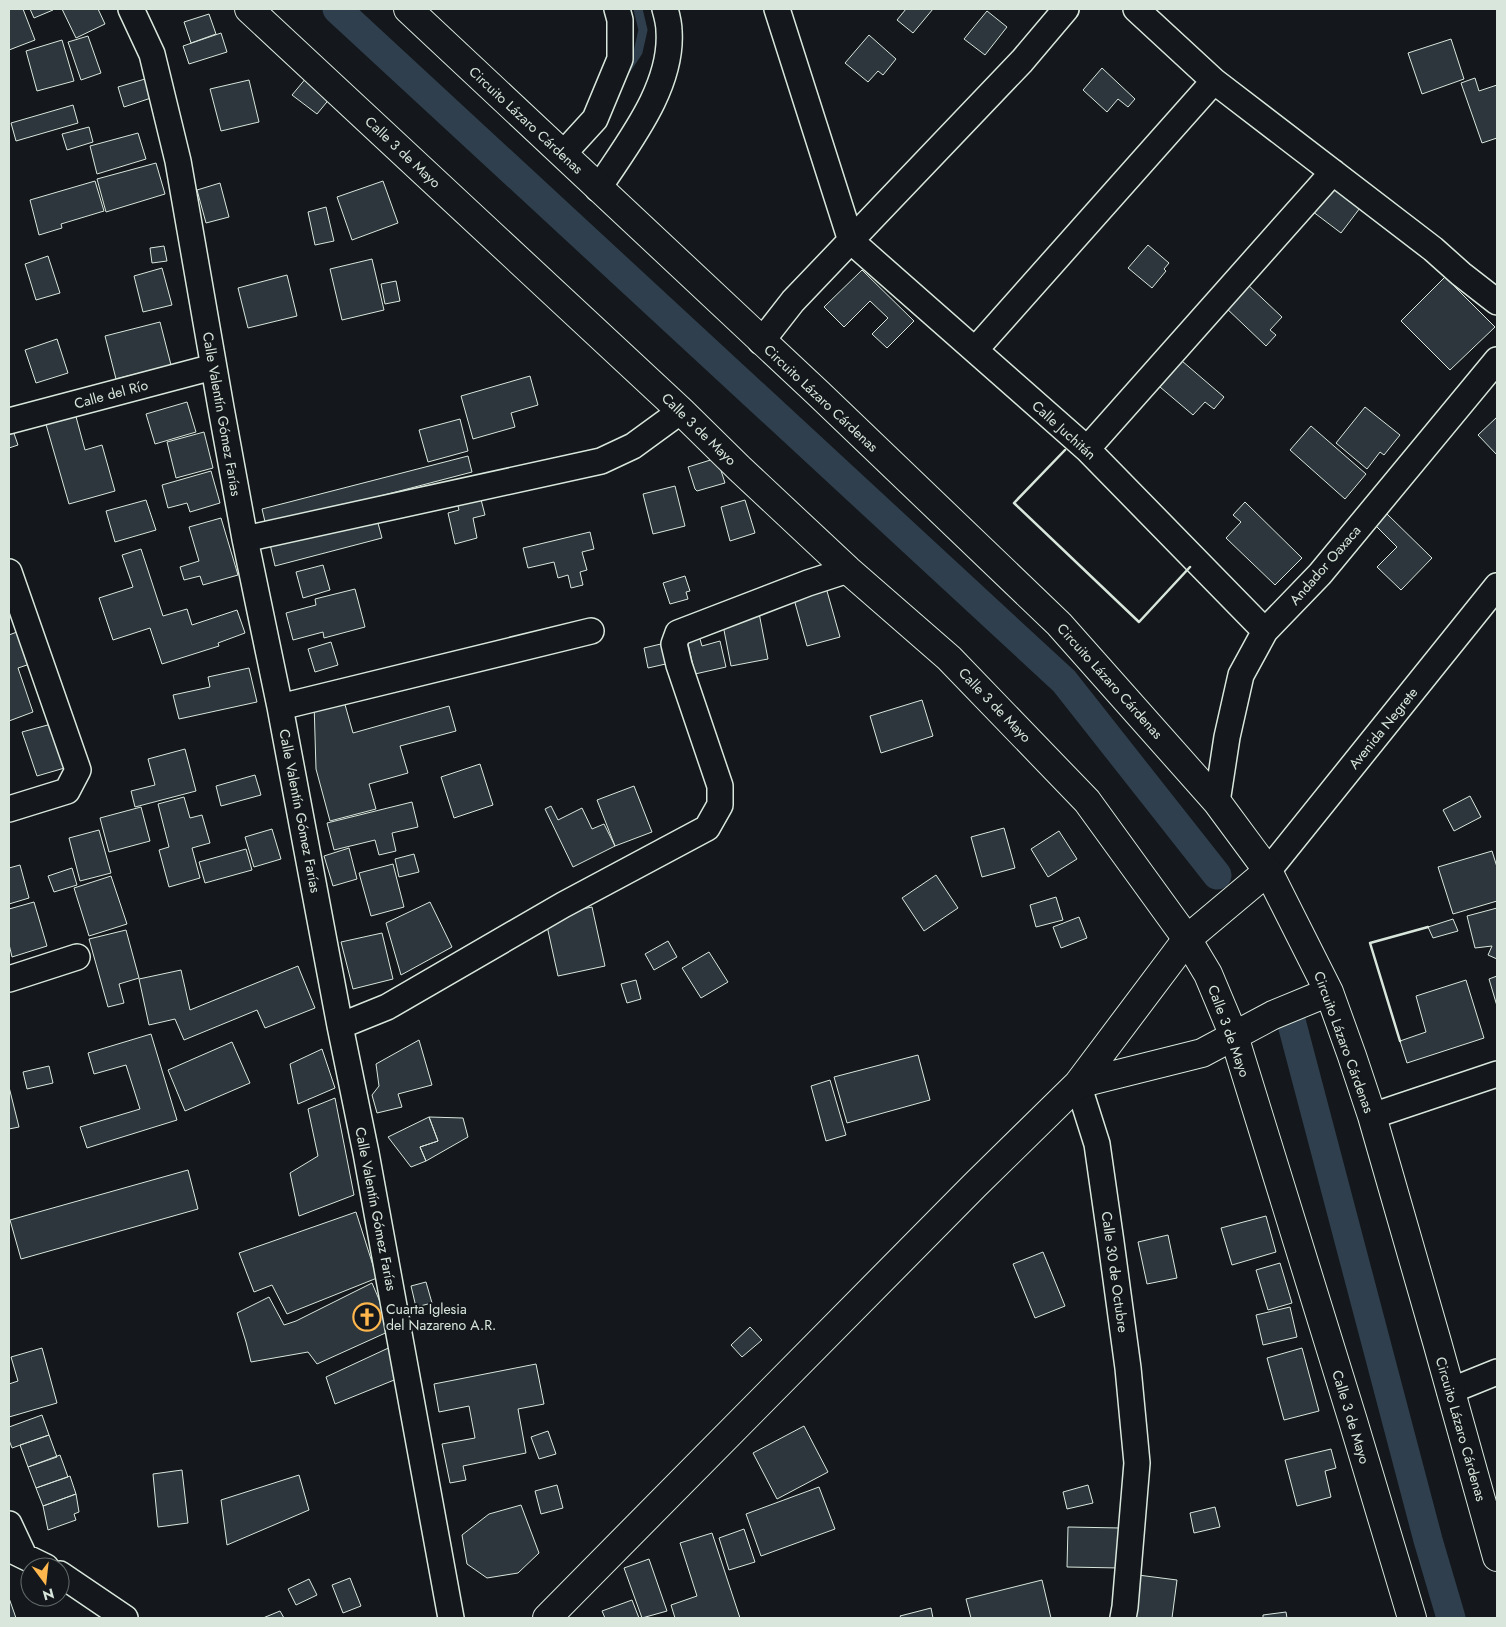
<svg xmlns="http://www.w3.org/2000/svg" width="1506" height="1627" viewBox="0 0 1506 1627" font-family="Jost,sans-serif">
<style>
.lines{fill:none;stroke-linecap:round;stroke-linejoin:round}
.stream{stroke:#2f3f4d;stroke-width:9}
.canal{stroke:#2f3f4d;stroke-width:29}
.building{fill:#2c363c;stroke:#d8e6dc}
.minor-casing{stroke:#d8e6dc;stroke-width:28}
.tertiary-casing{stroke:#d8e6dc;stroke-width:30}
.secondary-casing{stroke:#d8e6dc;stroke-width:30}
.minor{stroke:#14181c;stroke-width:25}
.tertiary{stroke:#14181c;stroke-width:28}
.secondary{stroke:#14181c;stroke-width:28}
.wall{stroke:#d8e6dc;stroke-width:2.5}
.labels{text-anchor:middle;stroke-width:4;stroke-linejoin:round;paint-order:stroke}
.street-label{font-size:14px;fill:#d8e6dc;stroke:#14181c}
.poi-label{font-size:14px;fill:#d8e6dc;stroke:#14181c;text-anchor:start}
</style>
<rect width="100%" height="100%" fill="#14181c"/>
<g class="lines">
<path class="stream" d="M 626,70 L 638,52 L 643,30 L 638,9"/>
<path class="canal" d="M 337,9 L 1064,681 L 1217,875
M 1288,1009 L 1428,1540 L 1451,1618"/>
</g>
<path class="building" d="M 9,9 L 23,9 L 35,40 L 9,50 Z
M 30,9 L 53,9 L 53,10 L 34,18 Z
M 62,9 L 98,9 L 105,24 L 76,38 Z
M 906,9 L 933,9 L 913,33 L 897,20 Z
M 987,11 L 1007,27 L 985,55 L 964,39 Z
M 209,14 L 216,34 L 191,43 L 184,22 Z
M 221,33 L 227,52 L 189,64 L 183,46 Z
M 869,35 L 896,59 L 883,75 L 878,71 L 868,82 L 845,63 Z
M 88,36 L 101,73 L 81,80 L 68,42 Z
M 1451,39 L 1464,79 L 1422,94 L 1408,53 Z
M 62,40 L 74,81 L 37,91 L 26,51 Z
M 1102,68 L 1135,99 L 1128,107 L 1118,99 L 1107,112 L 1083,90 Z
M 307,77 L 331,97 L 317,114 L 292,95 Z
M 1475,78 L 1479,91 L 1497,85 L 1497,138 L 1482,143 L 1461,83 Z
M 145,79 L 151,98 L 124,107 L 118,87 Z
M 249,80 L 259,122 L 221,131 L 210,89 Z
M 73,105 L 78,123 L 16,141 L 11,123 Z
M 89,127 L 93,142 L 67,150 L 62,134 Z
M 138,133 L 146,159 L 97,174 L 90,146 Z
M 156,163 L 165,194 L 106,212 L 97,179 Z
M 1330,180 L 1363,204 L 1341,233 L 1308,208 Z
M 95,181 L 104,211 L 61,224 L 62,228 L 39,235 L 30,200 Z
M 383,181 L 398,223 L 352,240 L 337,197 Z
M 220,183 L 229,217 L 206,223 L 197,190 Z
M 326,207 L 334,241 L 315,245 L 308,212 Z
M 1148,245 L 1169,263 L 1164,269 L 1166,271 L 1152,288 L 1128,268 Z
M 164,246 L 167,261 L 152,263 L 150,248 Z
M 48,256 L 60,293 L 36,300 L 25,264 Z
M 372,259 L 384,310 L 342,320 L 330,269 Z
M 162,268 L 172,305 L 143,312 L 134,276 Z
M 862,270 L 914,321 L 887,348 L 872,334 L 888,318 L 870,301 L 844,327 L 824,307 Z
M 287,275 L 297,316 L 248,328 L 238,288 Z
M 1445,277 L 1495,327 L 1450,370 L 1401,321 Z
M 396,281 L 400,301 L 385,304 L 381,284 Z
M 1246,283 L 1282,317 L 1270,330 L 1276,335 L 1266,346 L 1224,306 Z
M 160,322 L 171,365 L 116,379 L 105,336 Z
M 57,339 L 68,373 L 36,383 L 25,350 Z
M 1182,361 L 1224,397 L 1214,409 L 1205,402 L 1193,415 L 1160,387 Z
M 530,376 L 538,405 L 511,413 L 515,427 L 473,439 L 461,396 Z
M 187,402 L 196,432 L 155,444 L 146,414 Z
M 1365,407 L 1400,435 L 1384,455 L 1380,452 L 1367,469 L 1336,443 Z
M 75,413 L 85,450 L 102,445 L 115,491 L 69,504 L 45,421 Z
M 1497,417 L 1497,455 L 1478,435 Z
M 460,419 L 468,451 L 428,462 L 419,430 Z
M 9,422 L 10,422 L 18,445 L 9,448 Z
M 1311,426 L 1366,474 L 1345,499 L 1290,450 Z
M 204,432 L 213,468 L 176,478 L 167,442 Z
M 468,456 L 472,472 L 266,526 L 262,509 Z
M 717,458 L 725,483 L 697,491 L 695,489 L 688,467 Z
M 211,471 L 220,503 L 190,512 L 187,503 L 168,508 L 162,485 Z
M 675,486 L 685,526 L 653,534 L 643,494 Z
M 478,488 L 485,515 L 473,518 L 477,538 L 455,544 L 448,513 L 459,510 L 455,495 Z
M 146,500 L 156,530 L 115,542 L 106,511 Z
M 745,500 L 755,533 L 730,541 L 721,507 Z
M 1245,502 L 1302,558 L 1275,585 L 1226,538 L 1241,522 L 1233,515 Z
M 375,512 L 382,538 L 275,566 L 269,540 Z
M 1387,514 L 1432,558 L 1401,590 L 1377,567 L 1397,547 L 1376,526 Z
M 221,518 L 238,575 L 203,585 L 200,576 L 184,580 L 180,567 L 199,561 L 189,527 Z
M 590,532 L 594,549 L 582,552 L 587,570 L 580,572 L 583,585 L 571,588 L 568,575 L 558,578 L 554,562 L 528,568 L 523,548 Z
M 141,549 L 163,616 L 187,609 L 192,625 L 237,610 L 245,633 L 218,643 L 219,646 L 162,664 L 150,628 L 113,640 L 99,598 L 133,587 L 122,555 Z
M 323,565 L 330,590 L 303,598 L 296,572 Z
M 685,576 L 690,591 L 686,592 L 688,599 L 670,604 L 663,583 Z
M 825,584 L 840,637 L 807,646 L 792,592 Z
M 355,589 L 365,627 L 324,638 L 323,632 L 293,640 L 286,613 L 316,605 L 315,599 Z
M 759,613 L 768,659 L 731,666 L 722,620 Z
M 22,630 L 33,663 L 18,668 L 33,712 L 9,721 L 9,635 Z
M 698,632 L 702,646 L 720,641 L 726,667 L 695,674 L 686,635 Z
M 331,642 L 338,665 L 315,672 L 308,649 Z
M 665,643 L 670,663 L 648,668 L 644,648 Z
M 249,668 L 257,702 L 179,719 L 173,695 L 210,687 L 208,677 Z
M 342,694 L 353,733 L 449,706 L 456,731 L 400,746 L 408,773 L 369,784 L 376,809 L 330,821 L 316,769 L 314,702 Z
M 922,700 L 933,736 L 881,753 L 870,716 Z
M 55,723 L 68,767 L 37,776 L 22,732 Z
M 185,749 L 196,791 L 135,807 L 131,791 L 155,785 L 148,759 Z
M 480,764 L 493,805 L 454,818 L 441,777 Z
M 255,775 L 261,795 L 221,806 L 216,786 Z
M 634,786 L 652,832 L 615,846 L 597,800 Z
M 1470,796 L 1481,817 L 1454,831 L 1443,810 Z
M 184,797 L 190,818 L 202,815 L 210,843 L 192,848 L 200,878 L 169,887 L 159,850 L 169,847 L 158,804 Z
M 412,802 L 418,827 L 392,833 L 396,851 L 379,855 L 375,840 L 334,850 L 327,823 Z
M 551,806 L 558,820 L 582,808 L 592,829 L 604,824 L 615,846 L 573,867 L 545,809 Z
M 141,807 L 150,841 L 109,852 L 100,818 Z
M 1004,828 L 1015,868 L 982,877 L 971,837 Z
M 272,829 L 281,859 L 254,867 L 245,837 Z
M 99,830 L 111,873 L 80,881 L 69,838 Z
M 1059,831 L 1077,859 L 1048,877 L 1031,849 Z
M 349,848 L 357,879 L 333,886 L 324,856 Z
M 246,849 L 252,870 L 205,883 L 199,862 Z
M 1492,851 L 1497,867 L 1497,901 L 1453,914 L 1438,867 Z
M 414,854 L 419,872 L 399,877 L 395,859 Z
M 393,864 L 404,907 L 371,916 L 359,873 Z
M 20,865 L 29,898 L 9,904 L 9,868 Z
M 72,868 L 77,885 L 54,892 L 48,876 Z
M 936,875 L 958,908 L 924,931 L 902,898 Z
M 111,876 L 127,924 L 89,936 L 74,888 Z
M 1056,897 L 1063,920 L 1036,927 L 1030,905 Z
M 34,902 L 47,946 L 12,957 L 9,944 L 9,909 Z
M 430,902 L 452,947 L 401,975 L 386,923 Z
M 592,907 L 605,966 L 558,976 L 545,917 Z
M 1497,908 L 1497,959 L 1488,955 L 1492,946 L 1475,948 L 1467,916 Z
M 1079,917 L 1087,938 L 1061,948 L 1053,927 Z
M 1453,919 L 1458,931 L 1433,938 L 1428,927 Z
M 126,930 L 139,978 L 119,984 L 124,1003 L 108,1007 L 89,939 Z
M 382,933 L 393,979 L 353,989 L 341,942 Z
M 668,941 L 677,957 L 654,970 L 645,954 Z
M 709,952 L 728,982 L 701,998 L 682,968 Z
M 298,966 L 315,1008 L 265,1028 L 257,1010 L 184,1040 L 175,1019 L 149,1025 L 139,979 L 181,970 L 190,1010 Z
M 1497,976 L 1497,1006 L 1489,979 Z
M 636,980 L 641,999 L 627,1003 L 621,984 Z
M 1466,980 L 1484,1038 L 1407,1063 L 1400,1041 L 1426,1032 L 1416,996 Z
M 151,1034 L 177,1120 L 87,1148 L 80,1127 L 140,1109 L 126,1065 L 94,1074 L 88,1053 Z
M 419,1040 L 432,1085 L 398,1094 L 402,1107 L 377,1113 L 372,1095 L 379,1086 L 376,1064 Z
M 232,1042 L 250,1083 L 185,1111 L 168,1070 Z
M 322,1049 L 335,1088 L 298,1104 L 290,1064 Z
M 918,1055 L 930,1100 L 847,1123 L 834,1077 Z
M 49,1066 L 53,1083 L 27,1089 L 23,1072 Z
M 830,1080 L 846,1135 L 826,1141 L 811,1086 Z
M 9,1087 L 19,1127 L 9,1129 Z
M 335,1098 L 354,1195 L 299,1216 L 290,1173 L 318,1156 L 308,1109 Z
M 429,1117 L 438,1141 L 420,1147 L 426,1161 L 411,1167 L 388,1137 Z
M 429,1117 L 463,1118 L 468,1137 L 426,1161 L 420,1147 L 438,1141 Z
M 188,1170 L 198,1209 L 21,1259 L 10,1220 Z
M 356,1212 L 377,1278 L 287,1314 L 272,1285 L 254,1292 L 239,1253 Z
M 1266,1216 L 1276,1252 L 1232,1265 L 1221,1228 Z
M 1168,1235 L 1177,1278 L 1147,1284 L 1138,1242 Z
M 1043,1252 L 1065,1306 L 1035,1318 L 1013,1264 Z
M 1280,1263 L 1292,1303 L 1268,1310 L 1256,1270 Z
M 426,1282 L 432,1303 L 416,1307 L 411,1286 Z
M 372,1283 L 392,1330 L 317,1364 L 308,1352 L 251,1362 L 246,1342 L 237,1313 L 269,1297 L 284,1325 L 296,1321 Z
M 1290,1307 L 1297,1337 L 1263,1345 L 1256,1315 Z
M 750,1327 L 762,1340 L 742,1357 L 731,1345 Z
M 397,1344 L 404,1376 L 335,1404 L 326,1377 Z
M 42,1348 L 57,1403 L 9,1417 L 9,1384 L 18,1381 L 11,1357 Z
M 1302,1348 L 1319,1411 L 1284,1420 L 1267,1358 Z
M 536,1364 L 544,1404 L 518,1409 L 526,1453 L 463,1466 L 466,1480 L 450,1483 L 442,1444 L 475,1438 L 469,1406 L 439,1412 L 434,1384 Z
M 42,1415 L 49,1435 L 12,1448 L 9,1440 L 9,1427 Z
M 804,1426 L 828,1472 L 777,1499 L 753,1453 Z
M 548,1431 L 556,1454 L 539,1459 L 531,1437 Z
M 49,1435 L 57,1457 L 28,1467 L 20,1445 Z
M 1331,1449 L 1336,1468 L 1325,1471 L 1331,1497 L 1297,1506 L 1285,1460 Z
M 60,1455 L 68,1477 L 36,1488 L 28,1467 Z
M 182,1470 L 188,1523 L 158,1527 L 153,1474 Z
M 299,1475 L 309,1510 L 227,1545 L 221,1500 Z
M 70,1476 L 76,1494 L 43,1506 L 36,1488 Z
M 557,1485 L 563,1508 L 541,1514 L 535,1491 Z
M 1088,1485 L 1093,1503 L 1067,1509 L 1063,1492 Z
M 819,1487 L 835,1529 L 761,1556 L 746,1514 Z
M 76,1494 L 79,1512 L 74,1514 L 76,1520 L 48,1530 L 43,1506 Z
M 521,1505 L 539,1553 L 518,1573 L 487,1578 L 467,1564 L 462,1535 L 489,1514 Z
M 1215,1507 L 1220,1527 L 1194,1533 L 1190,1513 Z
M 1068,1527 L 1121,1528 L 1120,1568 L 1067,1567 Z
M 744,1529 L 755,1562 L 729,1570 L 719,1538 Z
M 712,1533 L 740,1618 L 675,1618 L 671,1605 L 697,1596 L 680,1543 Z
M 649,1559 L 667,1611 L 642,1618 L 624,1568 Z
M 1138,1575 L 1177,1580 L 1172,1618 L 1133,1618 Z
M 350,1578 L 361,1606 L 343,1613 L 332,1585 Z
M 309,1579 L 317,1595 L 296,1605 L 288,1589 Z
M 1042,1580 L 1051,1618 L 971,1618 L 966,1599 Z
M 9,1598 L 16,1618 L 9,1618 Z
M 632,1600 L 639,1618 L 605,1618 L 602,1611 Z
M 931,1608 L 933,1618 L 901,1618 L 900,1616 Z
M 280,1611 L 284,1618 L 263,1618 Z
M 1286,1612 L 1287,1618 L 1263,1618 L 1263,1615 Z"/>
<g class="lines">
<g class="minor-casing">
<path id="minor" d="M 131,9 L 152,54 L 178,161 L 221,408 L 245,539 L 280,707 L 340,1026 L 366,1153 L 451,1618
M 777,9 L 851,241 L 1087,449 L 1265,631
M 1136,9 L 1214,81 L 1433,249 L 1461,274 L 1497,302
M 563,154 L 595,119 L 620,59 L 620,20 L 617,9
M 598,189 C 627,144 673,88 669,31 C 669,24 667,16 665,9
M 761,342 L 793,301 L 1022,61 L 1066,9
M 975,350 L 1214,81
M 9,421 L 213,367
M 1087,449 L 1333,172
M 245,539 L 601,461 L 633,446 L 681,411
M 9,572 L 78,770 L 67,791 L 9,809
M 280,707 L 591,631
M 1217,802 L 1227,737 L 1241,675 L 1265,631 L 1320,574 L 1497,360
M 1268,871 L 1497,586
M 9,979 L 77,957
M 340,1026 L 387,1007 L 563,905 L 707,828 L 720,805 L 720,786 L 679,665 L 674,644 L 678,633 L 808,583 L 848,570
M 1078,1084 L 1097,1144 L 1111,1242 L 1128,1368 L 1137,1463 L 1125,1607 L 1123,1618
M 1372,1116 L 1497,1074
M 1450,1391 L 1497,1372
M 9,1524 L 24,1556
M 9,1549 L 46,1567
M 60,1574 L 125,1618"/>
</g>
<g class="tertiary-casing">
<path id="tertiary" d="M 249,9 L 681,411 L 739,468 L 848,570 L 949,658 L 1087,801 L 1187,939 L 1208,974 L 1234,1036 L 1353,1421 L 1412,1618
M 408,9 L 819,394 L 1059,624 L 1217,802 L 1268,871"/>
</g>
<g class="secondary-casing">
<path id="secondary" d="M 1078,1084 L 1202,1053 L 1273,1015 L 1329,992
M 547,1618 L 975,1185 L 1078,1084 L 1187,939 L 1268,871 L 1329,992 L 1352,1056 L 1372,1116 L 1437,1342 L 1497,1557"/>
</g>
<use href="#minor" class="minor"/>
<use href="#tertiary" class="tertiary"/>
<use href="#secondary" class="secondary"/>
<path class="wall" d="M 1065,450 L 1014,503 L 1139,622 L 1190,567
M 1400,1041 L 1370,943 L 1428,927"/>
</g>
<defs>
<g id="church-ring" transform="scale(1.4375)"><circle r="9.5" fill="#14181c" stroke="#ffb74d" stroke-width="1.5"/><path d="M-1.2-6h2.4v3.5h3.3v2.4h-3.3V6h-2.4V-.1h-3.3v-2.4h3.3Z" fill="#ffb74d"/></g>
</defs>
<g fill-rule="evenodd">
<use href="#church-ring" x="367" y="1317"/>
</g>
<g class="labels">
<g class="street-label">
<text transform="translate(526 120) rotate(43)" y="5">Circuito Lázaro Cárdenas</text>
<text transform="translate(403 152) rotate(43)" y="5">Calle 3 de Mayo</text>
<text transform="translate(111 394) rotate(-15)" y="5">Calle del Río</text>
<text transform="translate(821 398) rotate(43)" y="5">Circuito Lázaro Cárdenas</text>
<text transform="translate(222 414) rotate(80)" y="5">Calle Valentín Gómez Farías</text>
<text transform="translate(699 429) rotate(44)" y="5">Calle 3 de Mayo</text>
<text transform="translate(1064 430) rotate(42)" y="5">Calle Juchitán</text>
<text transform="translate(1325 565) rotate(-49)" y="5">Andador Oaxaca</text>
<text transform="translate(1110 681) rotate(48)" y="5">Circuito Lázaro Cárdenas</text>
<text transform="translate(995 705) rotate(46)" y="5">Calle 3 de Mayo</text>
<text transform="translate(1383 728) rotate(-51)" y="5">Avenida Negrete</text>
<text transform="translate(300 811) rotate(79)" y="5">Calle Valentín Gómez Farías</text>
<text transform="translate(1229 1031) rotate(70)" y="5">Calle 3 de Mayo</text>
<text transform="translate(1344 1042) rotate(70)" y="5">Circuito Lázaro Cárdenas</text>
<text transform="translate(376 1209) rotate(79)" y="5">Calle Valentín Gómez Farías</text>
<text transform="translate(1115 1272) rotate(82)" y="5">Calle 30 de Octubre</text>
<text transform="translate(1351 1417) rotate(73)" y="5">Calle 3 de Mayo</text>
<text transform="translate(1461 1429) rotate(74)" y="5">Circuito Lázaro Cárdenas</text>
</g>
<g class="poi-label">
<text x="386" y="1314">Cuarta Iglesia<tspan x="386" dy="16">del Nazareno A.R.</tspan></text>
</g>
</g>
<rect width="1506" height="1627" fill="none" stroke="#d8e6dc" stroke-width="20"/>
<g transform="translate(45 1582) rotate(165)"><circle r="24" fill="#14181c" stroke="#626a69"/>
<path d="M0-4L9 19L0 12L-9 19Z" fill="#ffb74d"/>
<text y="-8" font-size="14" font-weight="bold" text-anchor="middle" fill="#d8e6dc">N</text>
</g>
</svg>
